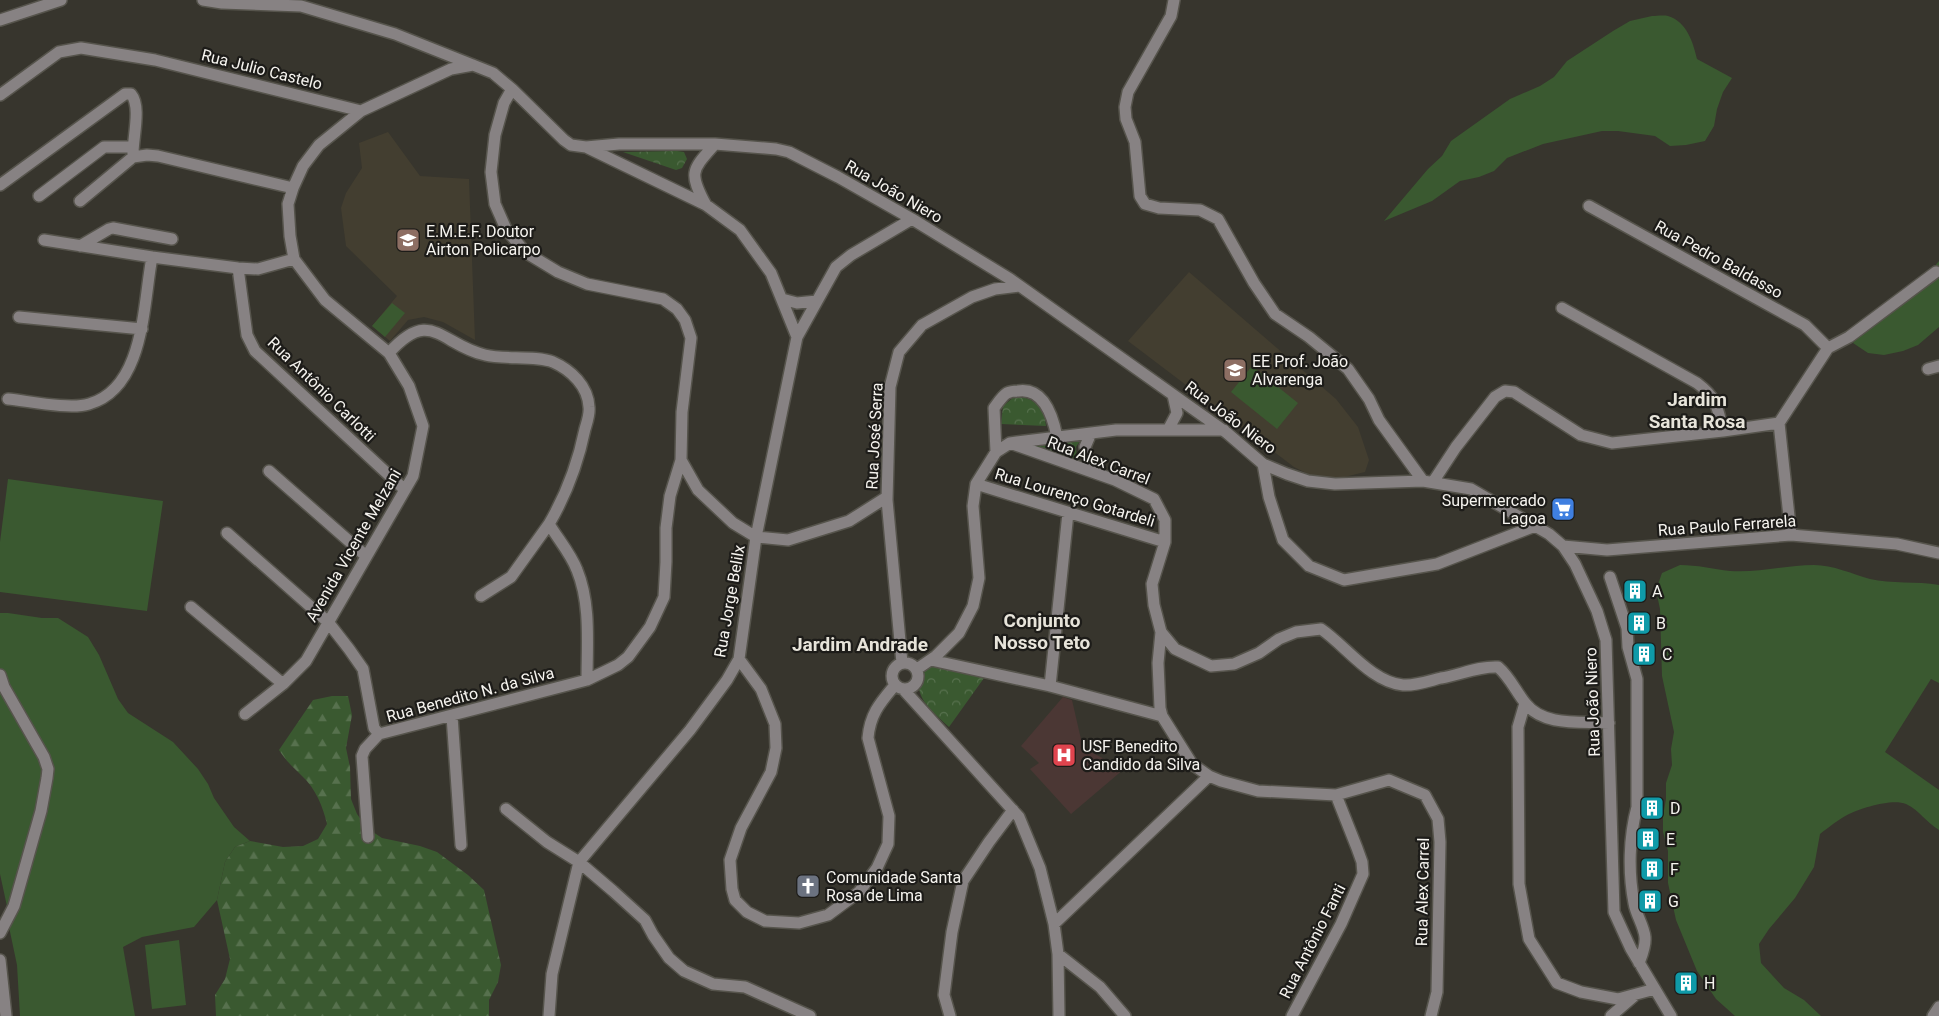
<svg xmlns="http://www.w3.org/2000/svg" width="1939" height="1016" viewBox="0 0 1939 1016" font-family="Roboto,sans-serif">
<style>
.built{fill:#433e30}
.medical{fill:#4b3734}
.green{fill:#3a5930}
.forest{fill:url(#forest-firs)}
.park{fill:url(#park-crowns)}
.lines{fill:none;stroke-linecap:round;stroke-linejoin:round}
.minor-casing{stroke:#56544c;stroke-width:14}
.minor{stroke:#878283;stroke-width:11}
.labels{text-anchor:middle;stroke-width:4.5;stroke-linejoin:round;paint-order:stroke}
.street-label{font-size:16px;fill:#f6f4ef;stroke:#1d1c19}
.poi-label{font-size:16px;fill:#f6f4ef;stroke:#1d1c19;text-anchor:start}
.quarter-label{font-size:19px;font-weight:bold;fill:#e7e4da;stroke:#1d1c19}
</style>
<defs>
<pattern id="forest-firs" width="22" height="20" patternUnits="userSpaceOnUse" patternTransform="scale(1.25)"><rect width="22" height="20" fill="#3a5930"/><path d="M5 1l3.5 6h-7zM16 11l3.5 6h-7z" fill="#57714e"/></pattern>
<pattern id="park-crowns" width="20" height="18" patternUnits="userSpaceOnUse" patternTransform="scale(1.25)"><rect width="20" height="18" fill="#3a5930"/><path d="M2 6a3 3 0 1 1 6 0M12 15a3 3 0 1 1 6 0" fill="none" stroke="#57714e"/></pattern>
</defs>
<rect width="100%" height="100%" fill="#37352d"/>
<path class="built" d="M 388,132 L 420,176 L 469,179 L 475,340 L 443,322 L 424,317 L 408,320 L 390,341 L 372,326 L 397,296 L 346,246 L 341,208 L 346,193 L 362,168 L 359,143 Z
M 1189,272 L 1336,399 L 1358,427 L 1369,460 L 1365,472 L 1336,479 L 1310,475 L 1294,467 L 1128,341 Z"/>
<path class="medical" d="M 1063,697 L 1072,700 L 1083,748 L 1124,769 L 1071,814 L 1030,769 L 1039,763 L 1021,746 Z"/>
<path class="green" d="M 1652,16 C 1656,16 1664,15 1668,16 C 1687,22 1693,42 1697,59 L 1732,78 L 1723,92 L 1717,109 L 1714,126 L 1705,141 L 1686,145 L 1670,146 L 1655,136 L 1618,131 L 1602,131 L 1543,144 L 1507,158 L 1494,171 L 1479,177 L 1460,181 L 1432,201 L 1384,221 L 1428,169 L 1442,156 L 1451,141 L 1510,99 L 1540,86 L 1554,77 L 1567,61 L 1613,31 L 1630,21 Z
M 1939,261 L 1939,327 L 1918,345 L 1903,351 L 1884,355 L 1868,353 L 1853,343 C 1874,309 1914,292 1939,261 Z
M 392,303 L 405,313 L 385,337 L 372,326 Z
M 1252,366 L 1298,403 L 1277,429 L 1231,392 Z
M 8,479 L 163,501 L 147,611 L 0,592 L 0,542 Z
M 1680,565 C 1697,565 1713,569 1730,571 C 1758,573 1786,565 1814,565 C 1833,565 1852,574 1870,579 C 1891,584 1917,581 1939,585 L 1939,683 L 1931,679 L 1885,752 L 1939,790 L 1939,830 C 1927,823 1919,810 1906,804 C 1893,798 1861,808 1849,814 C 1839,819 1829,827 1820,834 L 1814,867 L 1795,898 L 1769,929 L 1759,944 L 1761,963 L 1784,988 L 1804,1000 L 1821,1016 L 1735,1016 L 1716,999 L 1697,971 L 1676,920 L 1668,883 L 1668,851 L 1663,832 L 1663,816 L 1666,799 L 1666,783 L 1672,765 L 1671,749 L 1674,732 L 1662,676 L 1660,609 L 1656,590 L 1662,573 Z
M 0,613 L 8,613 L 42,618 L 58,618 L 88,637 L 99,655 L 118,699 L 128,713 L 173,742 L 198,769 L 208,784 L 214,798 L 234,827 L 250,841 L 235,847 L 225,862 L 217,900 L 194,927 L 142,937 L 123,947 L 135,1016 L 20,1016 L 17,965 L 9,927 L 8,911 L 0,874 Z
M 179,940 L 186,1005 L 152,1009 L 145,945 Z"/>
<path class="forest" d="M 332,696 L 348,696 L 352,715 L 346,748 L 350,767 L 351,799 L 357,814 L 367,828 L 382,838 L 420,846 L 437,852 L 468,875 L 484,890 L 501,965 L 498,982 L 489,1000 L 489,1016 L 216,1016 L 215,995 L 225,979 L 230,959 L 217,900 L 225,862 L 235,847 L 250,841 L 283,847 L 303,846 L 318,839 L 327,824 C 323,807 316,789 302,776 C 293,767 286,761 279,750 L 313,700 Z"/>
<path class="park" d="M 677,151 L 684,152 L 687,159 L 682,168 L 676,170 L 623,152 Z
M 1014,397 C 1033,396 1045,407 1046,426 L 1001,424 L 1003,406 Z
M 1080,441 L 1076,447 L 1077,461 L 1030,446 Z
M 935,666 L 984,678 L 949,727 C 932,711 908,694 924,668 Z"/>
<g class="lines">
<g class="minor-casing">
<path id="minor" d="M 203,0 L 222,3 L 301,6 L 395,34 L 493,73 L 512,89 L 564,140 L 571,145 L 586,147 L 706,205 L 740,230 L 771,273 L 797,337
M 1174,0 L 1171,16 L 1128,92 L 1125,107 L 1126,119 L 1135,142 L 1140,196 L 1145,204 L 1159,208 L 1200,210 L 1218,219 L 1254,283 L 1275,314 L 1309,337 L 1348,369 L 1369,399 L 1379,420 L 1423,481
M 0,20 L 61,0
M 0,95 L 59,52 L 81,48 L 155,60 L 361,111
M 586,147 L 619,144 L 715,144 L 776,149 L 789,152 L 838,177 L 912,219 L 1010,279 L 1227,433 L 1263,464 L 1287,474 L 1308,481 L 1335,484 L 1423,481 L 1471,489 L 1549,534 L 1563,546 L 1575,564 L 1597,611 L 1606,640 L 1614,912 L 1631,949 L 1671,1016
M 133,157 L 147,155 L 158,156 L 293,188
M 0,185 L 125,94 L 131,94 C 142,107 132,140 133,157
M 39,196 L 104,147 L 133,147
M 80,201 L 133,157
M 706,205 C 688,172 692,170 715,144
M 1589,206 L 1805,325 L 1828,348
M 44,240 L 152,257
M 80,246 L 109,229 L 113,228 L 172,239
M 238,268 L 247,335 L 255,351 L 405,490
M 782,299 L 797,303 L 817,301
M 1562,308 L 1697,383 C 1718,399 1717,407 1723,431
M 19,317 L 142,329
M 389,353 C 431,306 441,345 485,355 C 504,360 535,355 553,362 C 571,370 588,386 589,407 C 590,414 587,422 585,429 C 578,463 566,495 549,524 C 558,539 571,554 577,570 C 591,604 587,644 587,680
M 1928,369 L 1939,366
M 8,399 C 28,401 70,410 89,404 C 145,388 143,304 152,257 L 238,268 L 258,269 L 294,259
M 1168,430 L 1177,413 L 1173,395
M 1091,433 L 1085,447 L 1091,471
M 1010,443 L 1115,480 L 1154,499 L 1165,520 L 1165,542 L 1152,584 L 1154,605 L 1161,632 L 1158,663 L 1160,708 L 1162,716 L 1192,764 L 1209,776 L 1221,781 L 1258,791 L 1336,795 L 1389,780 L 1425,795 L 1438,819 L 1440,842 L 1437,992 L 1431,1016
M 996,452 L 994,408 C 997,404 1002,396 1007,393 C 1009,392 1015,391 1018,391 C 1044,387 1053,417 1057,437
M 681,460 L 698,490 L 733,523 L 756,537 L 788,540 L 849,521 L 887,497
M 1263,464 L 1269,497 L 1283,540 L 1309,566 L 1344,580 L 1437,564 L 1535,526
M 269,471 L 366,556
M 1433,482 L 1456,447 L 1495,397 L 1505,391 L 1514,392 L 1581,435 L 1612,443 L 1723,431 L 1779,423
M 976,484 L 1165,542
M 227,533 L 328,622 L 349,649 L 363,669 L 374,728 L 379,734
M 1791,535 L 1779,423 L 1828,348 L 1849,337 L 1936,272
M 1563,546 L 1607,550 L 1791,535 L 1897,544 L 1939,553
M 1610,577 L 1627,628 L 1628,647 L 1637,679 L 1637,807 C 1629,837 1628,872 1634,903 C 1636,915 1644,926 1645,937 C 1646,946 1642,955 1639,963
M 481,596 L 511,577 L 549,524
M 191,607 L 283,684
M 1161,632 L 1175,649 L 1211,666 L 1234,664 L 1259,653 L 1279,639 L 1296,632 L 1321,629 C 1345,645 1371,682 1403,685 C 1415,686 1429,681 1441,678 C 1460,675 1478,666 1498,667 C 1510,677 1516,692 1526,704 C 1544,727 1582,721 1609,723
M 739,659 L 761,689 L 775,724 L 776,748 L 771,772 L 741,828 L 730,860 L 732,889 L 735,900 L 747,912 L 765,921 L 799,923 L 828,915 L 859,892 L 877,868 L 888,844 L 889,816 L 868,738 C 870,714 880,703 895,685
M 931,660 L 1050,686 L 1162,716
M892 676a13 13 0 1 1 26 0a13 13 0 1 1-26 0Z
M 902,663 L 887,500 L 890,387 L 899,352 L 922,325 L 972,297 L 995,289 L 1019,286
M 917,669 L 936,656 L 959,633 L 973,606 L 979,578 L 973,506 L 976,484 L 996,452 L 1010,443 L 1017,442 L 1116,430 L 1224,430
M 0,675 L 4,687 L 44,757 L 48,769 L 47,778 L 41,811 L 14,906 L 0,933
M 1050,686 L 1068,513
M 903,689 L 1019,817 L 1040,868 L 1054,924 L 1058,954 L 1059,1016
M 1525,703 L 1518,727 L 1519,884 L 1529,939 L 1557,983 L 1581,992 L 1618,999 L 1655,989
M 245,714 L 283,684 L 306,661 L 413,476 L 423,426 L 409,386 L 389,353 L 325,300 L 294,259 L 290,236 L 288,204 L 293,188 L 303,166 L 319,145 L 361,111 L 451,69 L 473,65
M 452,716 L 461,845
M 506,809 L 547,842 L 579,862 L 613,891 L 645,920 L 653,935 L 669,958 L 684,971 L 713,984 L 745,987 L 810,1016
M 368,837 L 362,756 L 365,749 L 379,734 L 587,680 L 618,665 L 628,657 L 650,627 L 664,597 L 666,562 L 666,528 L 670,496 L 681,460 L 682,412 L 691,338 L 685,320 L 677,309 L 663,299 L 587,284 L 558,272 L 525,252 L 506,229 L 495,204 L 491,172 L 495,135 L 504,103 L 512,89
M 1054,924 L 1209,776
M 1058,954 L 1100,987 L 1125,1016
M 0,960 L 6,1016
M 549,1016 L 552,974 L 579,862 L 690,730 L 727,680 L 739,659 L 756,537 L 797,337 L 836,267 L 851,255 L 912,219
M 950,1016 L 944,995 L 952,932 L 963,881 L 989,842 L 1013,810
M 1292,1016 L 1341,924 L 1363,874 L 1362,862 L 1357,848 L 1336,795
M 1611,1016 L 1634,996
M 1933,1016 L 1939,1007"/>
</g>
<use href="#minor" class="minor"/>
</g>
<defs>
<g id="school-square" transform="scale(1.25)"><rect x="-9" y="-9" width="18" height="18" rx="4" fill="#8d6e63" stroke="#1d1c19"/><path d="M0-5L7-2L0 1L-7-2ZM-4 1L0 2.5L4 1V4Q0 6-4 4Z" fill="#fff"/></g>
<g id="supermarket-square" transform="scale(1.25)"><rect x="-9" y="-9" width="18" height="18" rx="4" fill="#3f7fe0" stroke="#1d1c19"/><path d="M-6-5.5h2.5l.6 2H6L4.5 2H-2.5L-4.4-4H-6ZM-1.5 3.2a1.3 1.3 0 1 0 .1 0ZM3 3.2a1.3 1.3 0 1 0 .1 0Z" fill="#fff"/></g>
<g id="building-square" transform="scale(1.25)"><rect x="-9" y="-9" width="18" height="18" rx="4" fill="#0f9aa8" stroke="#1d1c19"/><path d="M-4-6H4V6H1V3H-1V6H-4ZM-2.5-4.3h1.7v1.8h-1.7ZM.8-4.3h1.7v1.8H.8ZM-2.5-1h1.7V.8h-1.7ZM.8-1h1.7V.8H.8Z" fill="#fff"/></g>
<g id="hospital-square" transform="scale(1.25)"><rect x="-9" y="-9" width="18" height="18" rx="4" fill="#e0444e" stroke="#1d1c19"/><path d="M-5-5h3v3.5h4V-5h3V5h-3V1.5h-4V5h-3Z" fill="#fff"/></g>
<g id="church-square" transform="scale(1.25)"><rect x="-9" y="-9" width="18" height="18" rx="4" fill="#6b7280" stroke="#1d1c19"/><path d="M-1.2-6h2.4v3.5h3.3v2.4h-3.3V6h-2.4V-.1h-3.3v-2.4h3.3Z" fill="#fff"/></g>
</defs>
<g fill-rule="evenodd">
<use href="#school-square" x="408" y="240"/>
<use href="#school-square" x="1235" y="370"/>
<use href="#supermarket-square" x="1563" y="509"/>
<use href="#building-square" x="1635" y="591"/>
<use href="#building-square" x="1639" y="623"/>
<use href="#building-square" x="1644" y="654"/>
<use href="#hospital-square" x="1064" y="755"/>
<use href="#building-square" x="1652" y="808"/>
<use href="#building-square" x="1648" y="839"/>
<use href="#building-square" x="1652" y="869"/>
<use href="#church-square" x="808" y="886"/>
<use href="#building-square" x="1650" y="901"/>
<use href="#building-square" x="1686" y="983"/>
</g>
<g class="labels">
<g class="street-label">
<text transform="translate(262 69) rotate(14)" y="6">Rua Julio Castelo</text>
<text transform="translate(894 191) rotate(30)" y="6">Rua João Niero</text>
<text transform="translate(1719 259) rotate(29)" y="6">Rua Pedro Baldasso</text>
<text transform="translate(322 389) rotate(44)" y="6">Rua Antônio Carlotti</text>
<text transform="translate(1231 417) rotate(37)" y="6">Rua João Niero</text>
<text transform="translate(874 436) rotate(-87)" y="6">Rua José Serra</text>
<text transform="translate(1099 460) rotate(21)" y="6">Rua Alex Carrel</text>
<text transform="translate(1075 497) rotate(17)" y="6">Rua Lourenço Gotardeli</text>
<text transform="translate(1727 525) rotate(-4)" y="6">Rua Paulo Ferrarela</text>
<text transform="translate(353 545) rotate(-60)" y="6">Avenida Vicente Melzani</text>
<text transform="translate(729 601) rotate(-80)" y="6">Rua Jorge Belilx</text>
<text transform="translate(470 694) rotate(-15)" y="6">Rua Benedito N. da Silva</text>
<text transform="translate(1592 702) rotate(-92)" y="6">Rua João Niero</text>
<text transform="translate(1422 892) rotate(-89)" y="6">Rua Alex Carrel</text>
<text transform="translate(1312 941) rotate(-63)" y="6">Rua Antônio Fanti</text>
</g>
<g class="poi-label">
<text x="426" y="237">E.M.E.F. Doutor<tspan x="426" dy="18">Airton Policarpo</tspan></text>
<text x="1252" y="367">EE Prof. João<tspan x="1252" dy="18">Alvarenga</tspan></text>
<text x="1546" y="506" text-anchor="end">Supermercado<tspan x="1546" dy="18">Lagoa</tspan></text>
<text x="1652" y="597">A</text>
<text x="1656" y="629">B</text>
<text x="1662" y="660">C</text>
<text x="1082" y="752">USF Benedito<tspan x="1082" dy="18">Candido da Silva</tspan></text>
<text x="1670" y="814">D</text>
<text x="1666" y="845">E</text>
<text x="1670" y="875">F</text>
<text x="826" y="883">Comunidade Santa<tspan x="826" dy="18">Rosa de Lima</tspan></text>
<text x="1668" y="907">G</text>
<text x="1704" y="989">H</text>
</g>
<g class="quarter-label">
<text x="1697" y="406">Jardim<tspan x="1697" dy="22">Santa Rosa</tspan></text>
<text x="1042" y="627">Conjunto<tspan x="1042" dy="22">Nosso Teto</tspan></text>
<text x="860" y="651">Jardim Andrade</text>
</g>
</g>
</svg>
